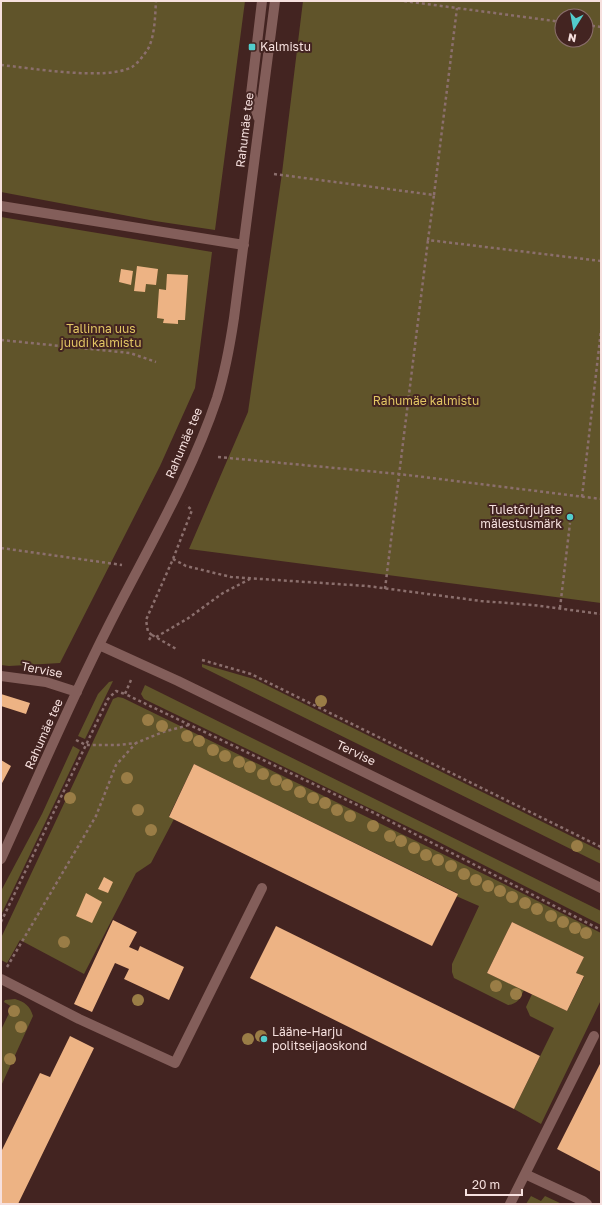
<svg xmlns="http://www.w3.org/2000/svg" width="602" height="1205" viewBox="0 0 602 1205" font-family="'Golos Text',sans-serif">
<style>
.green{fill:#60542a;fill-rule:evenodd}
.building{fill:#edb384}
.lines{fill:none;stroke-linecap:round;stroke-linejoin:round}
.path{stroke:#8b6f6d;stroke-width:2.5;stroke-dasharray:3 3;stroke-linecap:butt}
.minor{stroke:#835e5a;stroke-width:10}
.tree{fill:#9a7d46}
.poi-dot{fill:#52cdcc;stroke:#432421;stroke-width:1.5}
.labels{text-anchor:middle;stroke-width:4;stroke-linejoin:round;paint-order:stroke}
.poi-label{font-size:12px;fill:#f6e0de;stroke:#432421;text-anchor:start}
.street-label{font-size:12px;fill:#f6e0de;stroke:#432421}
.park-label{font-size:12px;fill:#e2c664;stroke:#432421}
</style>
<rect width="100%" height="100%" fill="#432421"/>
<path class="green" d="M 1,1 L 245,1 L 215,230 L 155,221 L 1,192 Z
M 303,1 L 601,1 L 601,603 L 189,549 L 248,412 L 282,173 ZM 562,16 L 586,16 L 586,40 L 562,40 Z
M 1,217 L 212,252 L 195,388 L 160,466 L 60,663 L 9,666 L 1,665 Z
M 202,664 L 254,679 L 583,842 L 601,851 L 601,864 L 206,669 L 202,667 Z
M 113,681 L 85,739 L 78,736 L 98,694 L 109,682 Z
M 145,685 L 601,911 L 601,925 L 429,837 L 144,699 L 141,694 Z
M 118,697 L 123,698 L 496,880 L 601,933 L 601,1000 L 541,1124 L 514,1109 L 554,1028 L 530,1016 L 526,1007 L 532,994 L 567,1011 L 584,977 L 576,973 L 584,957 L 512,922 L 487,973 L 524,990 C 520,998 518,1004 508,1005 L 454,978 L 452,972 L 452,964 L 479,906 L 456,896 L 457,893 L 194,764 L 169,816 L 174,819 L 151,863 L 136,873 L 84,974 L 20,940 L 7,963 L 1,960 L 1,938 L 113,699 Z
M 73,746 L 80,750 L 1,915 L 1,891 L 42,814 Z
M 15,999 C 25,1002 30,1006 33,1016 L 1,1086 L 1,1030 L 12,1007 L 4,1002 L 5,1000 Z
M 531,1196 L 541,1201 L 545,1196 L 562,1204 L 526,1204 Z"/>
<path class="building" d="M 137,266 L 158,269 L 156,285 L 146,284 L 145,292 L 134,291 Z
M 121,269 L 133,271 L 131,285 L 119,282 Z
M 167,274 L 188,275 L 185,320 L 178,320 L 178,324 L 163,323 L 164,319 L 157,318 L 159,289 L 166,290 Z
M 1,694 L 30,703 L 26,714 L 1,706 Z
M 1,760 L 11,766 L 1,785 Z
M 194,764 L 458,894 L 432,946 L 169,817 Z
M 104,877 L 113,882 L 108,893 L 98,889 Z
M 86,893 L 102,902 L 92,923 L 76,916 Z
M 113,920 L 137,932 L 129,947 L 138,951 L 140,946 L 184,967 L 169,1000 L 124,979 L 129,969 L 115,963 L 92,1012 L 74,1004 Z
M 512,922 L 584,957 L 576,973 L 584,976 L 567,1011 L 487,973 Z
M 276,926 L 540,1056 L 514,1109 L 250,978 Z
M 70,1036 L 94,1048 L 18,1204 L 1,1204 L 1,1152 L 40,1073 L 50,1077 Z
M 601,1062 L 601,1172 L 557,1149 Z"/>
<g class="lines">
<path class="path" d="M 404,1 L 562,22
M 586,25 L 601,27
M 1,65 C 31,68 106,81 132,67 C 137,64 144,55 148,49 C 155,35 155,17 156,1
M 274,174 L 434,195 L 428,240 L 601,261
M 434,195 L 457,8
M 1,340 L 130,353 L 156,362
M 218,457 L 399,474 L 601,499
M 582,497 L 601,330
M 1,548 L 122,565
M 173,559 L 186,566 L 231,577 L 367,586 L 481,601 L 533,605 L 601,614
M 385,589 L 428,240
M 560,608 L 570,523
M 152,635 L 178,650
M 156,637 L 187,619 L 223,593 L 250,579
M 149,640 L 152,635 L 148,632 L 146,620 L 173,559 L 192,510 L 186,505
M 202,660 L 251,674 L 601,847
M 131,680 L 125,694 L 376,814 L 601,930
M 76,740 L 86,745 L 118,745 L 136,743 L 163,732 L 189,725
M 1,922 L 108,699 L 116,691 L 125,694
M 7,967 L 96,816 L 116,765 L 136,743"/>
<path class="minor" d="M 258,117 L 251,94 L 262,1
M 1,206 L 244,245
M 99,645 L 178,681 L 601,888
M 1,676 L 46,682 L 77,692
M 1,859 C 36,782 69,704 107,629 C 145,553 190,479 217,398 C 225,372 230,345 234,318 L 275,1
M 1,979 L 79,1019 L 175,1063 L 262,888
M 525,1174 L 583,1201 L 587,1204
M 510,1204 L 594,1036"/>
</g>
<g class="tree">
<circle cx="321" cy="701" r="6"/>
<circle cx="148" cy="720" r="6"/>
<circle cx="162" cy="726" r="6"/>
<circle cx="187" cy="736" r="6"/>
<circle cx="199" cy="741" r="6"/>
<circle cx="213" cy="750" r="6"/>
<circle cx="225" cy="756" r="6"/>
<circle cx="239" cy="762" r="6"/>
<circle cx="250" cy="767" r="6"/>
<circle cx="263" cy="774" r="6"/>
<circle cx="127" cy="778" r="6"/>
<circle cx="276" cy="780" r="6"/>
<circle cx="287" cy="785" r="6"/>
<circle cx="300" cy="792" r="6"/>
<circle cx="70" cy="798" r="6"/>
<circle cx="313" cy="798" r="6"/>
<circle cx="325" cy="803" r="6"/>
<circle cx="138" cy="810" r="6"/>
<circle cx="337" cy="810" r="6"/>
<circle cx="350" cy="816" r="6"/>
<circle cx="373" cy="826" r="6"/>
<circle cx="151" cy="830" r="6"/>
<circle cx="390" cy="836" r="6"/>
<circle cx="401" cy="841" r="6"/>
<circle cx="577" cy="846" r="6"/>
<circle cx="414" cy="848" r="6"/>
<circle cx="426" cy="855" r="6"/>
<circle cx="438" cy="860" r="6"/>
<circle cx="451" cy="866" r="6"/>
<circle cx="464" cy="874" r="6"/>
<circle cx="476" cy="880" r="6"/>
<circle cx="488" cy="886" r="6"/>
<circle cx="500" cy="891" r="6"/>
<circle cx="512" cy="897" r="6"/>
<circle cx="525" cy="903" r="6"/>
<circle cx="537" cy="909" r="6"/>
<circle cx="551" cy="916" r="6"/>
<circle cx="563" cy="922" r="6"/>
<circle cx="575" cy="928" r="6"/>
<circle cx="586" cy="933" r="6"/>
<circle cx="64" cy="942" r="6"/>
<circle cx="496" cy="986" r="6"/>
<circle cx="516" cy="994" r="6"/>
<circle cx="138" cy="1000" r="6"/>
<circle cx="14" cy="1011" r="6"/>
<circle cx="21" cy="1027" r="6"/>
<circle cx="261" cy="1036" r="6"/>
<circle cx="248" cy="1039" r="6"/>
<circle cx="10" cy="1059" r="6"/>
</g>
<g class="poi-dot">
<rect x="248" y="43" width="8" height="8" rx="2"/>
<circle cx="570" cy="517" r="4"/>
<circle cx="264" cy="1039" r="4"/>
</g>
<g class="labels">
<g class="poi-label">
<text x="260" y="51">Kalmistu</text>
<text x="562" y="514" text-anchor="end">Tuletõrjujate<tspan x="562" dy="14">mälestusmärk</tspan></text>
<text x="272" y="1036">Lääne-Harju<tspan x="272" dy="14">politseijaoskond</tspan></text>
</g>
<g class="street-label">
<text transform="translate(245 130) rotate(-83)" y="4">Rahumäe tee</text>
<text transform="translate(184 443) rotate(-67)" y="4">Rahumäe tee</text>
<text transform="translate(42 670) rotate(11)" y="4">Tervise</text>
<text transform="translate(44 734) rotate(-66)" y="4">Rahumäe tee</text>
<text transform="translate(356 753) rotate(26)" y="4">Tervise</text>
</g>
<g class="park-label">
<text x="101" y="333">Tallinna uus<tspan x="101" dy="14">juudi kalmistu</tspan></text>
<text x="426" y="405">Rahumäe kalmistu</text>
</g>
</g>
<rect width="602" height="1205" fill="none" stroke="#f6e0de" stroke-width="4"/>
<g transform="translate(574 28) rotate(191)"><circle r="19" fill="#432421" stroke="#8b6f6d"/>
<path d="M0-3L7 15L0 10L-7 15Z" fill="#52cdcc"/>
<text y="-6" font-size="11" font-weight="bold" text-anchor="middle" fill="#f6e0de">N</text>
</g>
<path d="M466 1189v6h56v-6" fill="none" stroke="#f6e0de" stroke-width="2"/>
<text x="472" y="1189" font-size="12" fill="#f6e0de" stroke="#432421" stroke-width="3" paint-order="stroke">20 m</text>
</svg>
